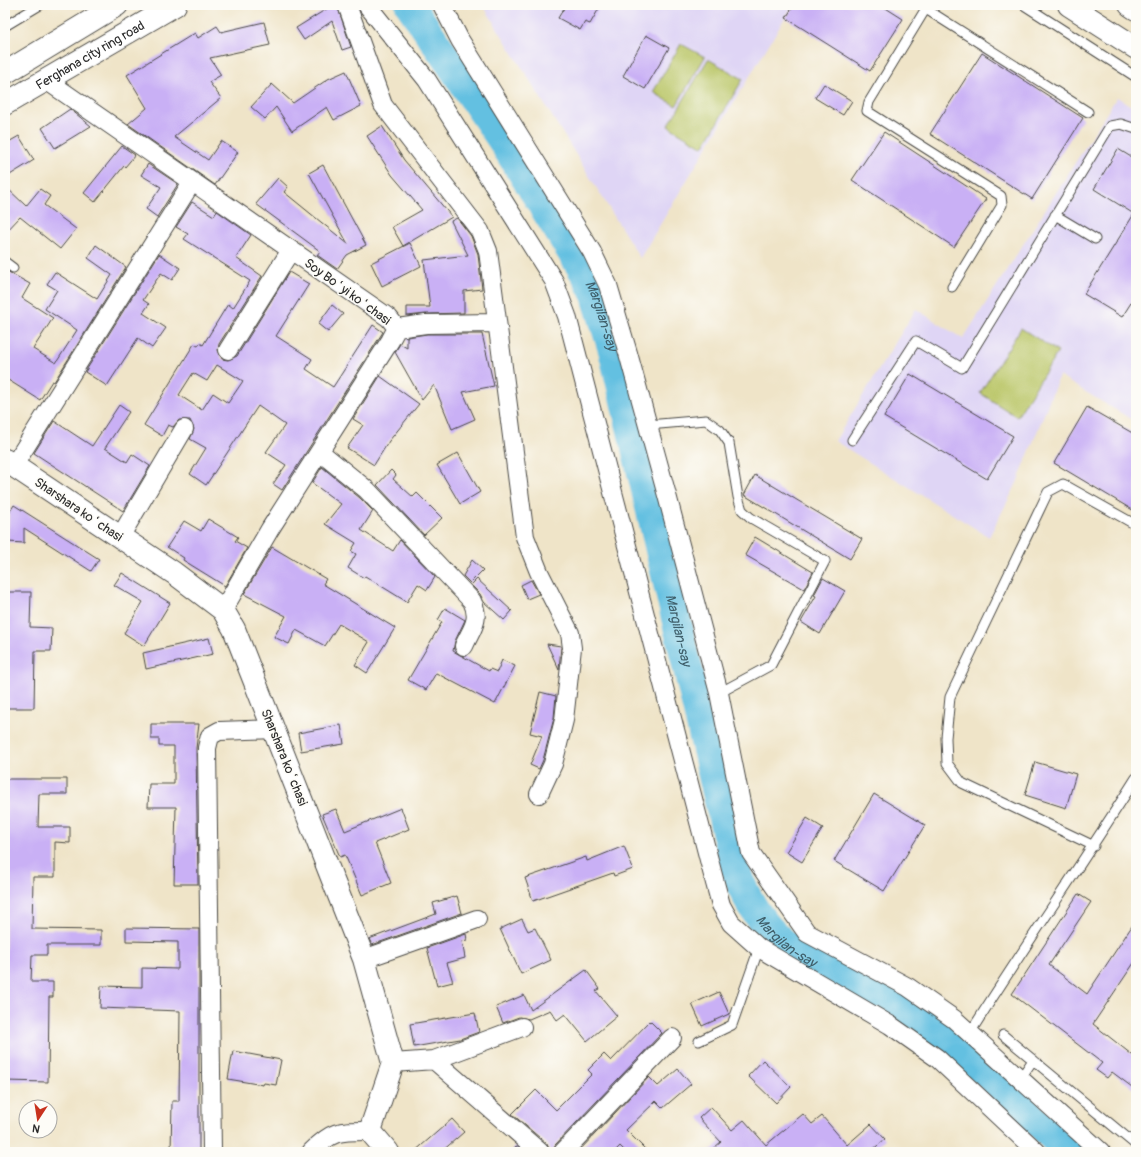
<svg xmlns="http://www.w3.org/2000/svg" width="1141" height="1157" viewBox="0 0 1141 1157" font-family="Pangolin,sans-serif">
<style>
.built{fill:#dfd5f5}
.green{fill:#bac668;stroke:#72784a}
.lines{fill:none;stroke-linecap:round;stroke-linejoin:round}
.river{stroke:#63c0e1;stroke-width:30}
.building{fill:#c9b0f5;fill-rule:evenodd}
.service-casing{stroke:#484743;stroke-width:11}
.minor-casing{stroke:#484743;stroke-width:20}
.tertiary-casing{stroke:#484743;stroke-width:24}
.trunk-casing{stroke:#484743;stroke-width:24}
.service{stroke:#fff;stroke-width:9}
.minor{stroke:#fff;stroke-width:18}
.tertiary{stroke:#fff;stroke-width:22}
.trunk{stroke:#fff;stroke-width:22}
.labels{text-anchor:middle;stroke-width:3;stroke-linejoin:round;paint-order:stroke}
.street-label{font-size:13px;fill:#2b2b2b;stroke:#fdfcf7}
.water-label{font-size:14px;font-style:italic;fill:#3f5f6b;stroke:#fdfcf7}
</style>
<rect width="100%" height="100%" fill="#fdfcf7"/>
<filter id="ink" filterUnits="userSpaceOnUse"><feTurbulence type="fractalNoise" baseFrequency=".025" numOctaves="2"/><feDisplacementMap in="SourceGraphic" scale="8" xChannelSelector="R" yChannelSelector="G"/><feConvolveMatrix kernelMatrix="1 2 1 2 8 2 1 2 1" color-interpolation-filters="sRGB"/></filter>
<filter id="wash" filterUnits="userSpaceOnUse"><feTurbulence type="fractalNoise" baseFrequency=".012" numOctaves="4" result="noise"/><feDisplacementMap in="SourceGraphic" scale="16" xChannelSelector="R" yChannelSelector="G"/><feGaussianBlur stdDeviation="0.9" result="paint"/><feColorMatrix in="noise" values="0 0 0 0 0 0 0 0 0 0 0 0 0 0 0 0 0 1.4 0 .05"/><feComposite in="paint" operator="in"/></filter>
<g filter="url(#wash)">
<rect width="100%" height="100%" fill="#efe4c8"/>
<path class="built" d="M 483,5 L 791,5 L 792,6 L 640,258 Z
M 1117,97 L 1136,109 L 1136,422 L 1059,376 L 1017,483 L 989,537 L 835,441 L 916,309 L 963,339 Z"/>
<path class="green" d="M 681,44 L 705,57 L 676,106 L 653,92 Z
M 708,59 L 743,79 L 703,147 L 668,126 Z
M 1021,328 L 1058,352 L 1017,417 L 980,393 Z"/>
<g class="lines">
<path class="river" id="s1" d="M 410,5 L 502,140 L 586,275 L 596,295 L 613,350 L 735,869 C 744,894 755,915 773,933 C 789,950 811,961 831,972 C 866,990 903,1007 934,1030 C 982,1067 1025,1111 1069,1152"/>
</g>
<g id="blocks">
<path class="building" d="M 333,5 L 337,5 L 351,47 L 342,50 L 332,21 L 304,40 L 296,28 Z
M 566,5 L 601,5 L 590,24 L 585,22 L 580,30 L 558,18 Z
M 794,5 L 881,5 L 903,19 L 870,71 L 786,18 Z
M 264,22 L 270,45 L 210,58 L 221,75 L 209,82 L 221,98 L 174,137 L 208,160 L 221,141 L 238,152 L 215,185 L 128,124 L 147,108 L 127,75 L 195,33 L 198,38 L 217,26 L 221,32 Z
M 646,35 L 669,48 L 645,89 L 623,76 Z
M 982,53 L 1083,118 L 1032,199 L 930,134 Z
M 346,71 L 361,106 L 334,120 L 327,107 L 292,131 L 276,107 L 265,119 L 251,107 L 272,84 L 293,103 L 328,79 Z
M 824,84 L 852,101 L 843,115 L 815,98 Z
M 70,109 L 91,126 L 55,148 L 42,128 Z
M 382,126 L 404,160 L 452,217 L 403,246 L 392,227 L 422,210 L 392,175 L 367,136 Z
M 884,132 L 986,199 L 954,247 L 852,180 Z
M 19,136 L 34,160 L 5,178 L 5,144 Z
M 122,146 L 135,155 L 125,167 L 124,166 L 95,202 L 84,193 Z
M 1118,149 L 1136,160 L 1136,295 L 1122,317 L 1084,294 L 1134,214 L 1094,189 Z
M 148,164 L 178,184 L 157,217 L 146,209 L 161,187 L 141,175 Z
M 323,165 L 366,245 L 347,255 L 337,269 L 317,255 L 320,251 L 256,204 L 278,178 L 288,187 L 284,192 L 348,244 L 309,173 Z
M 5,186 L 26,206 L 40,189 L 50,196 L 44,205 L 76,229 L 60,249 L 20,217 L 5,233 Z
M 192,202 L 214,216 L 217,211 L 251,235 L 236,258 L 262,276 L 219,344 L 218,350 L 222,359 L 228,360 L 237,356 L 289,272 L 309,284 L 276,336 L 312,359 L 306,369 L 333,387 L 373,325 L 383,332 L 282,490 L 273,484 L 286,465 L 266,452 L 285,425 L 258,406 L 206,485 L 190,474 L 206,448 L 190,439 L 194,429 L 190,420 L 179,420 L 173,427 L 168,425 L 162,436 L 144,425 L 194,344 L 198,346 L 200,343 L 203,345 L 228,304 L 233,308 L 250,281 L 184,239 L 188,234 L 176,227 ZM 217,365 L 243,381 L 228,403 L 213,393 L 202,410 L 179,395 L 193,373 L 207,381 Z
M 457,218 L 471,236 L 478,254 L 482,289 L 464,291 L 464,313 L 426,314 L 407,316 L 407,307 L 430,307 L 424,260 L 468,255 L 451,221 Z
M 410,243 L 421,266 L 382,286 L 371,263 Z
M 96,245 L 126,267 L 54,382 L 52,381 L 40,400 L 5,378 L 5,270 L 30,284 L 22,298 L 53,318 L 33,349 L 56,363 L 77,330 L 45,309 L 57,290 L 47,284 L 55,272 L 97,299 L 112,275 L 88,258 Z
M 159,254 L 180,268 L 172,280 L 161,273 L 143,300 L 149,304 L 143,313 L 166,328 L 152,348 L 138,338 L 107,386 L 85,372 Z
M 332,305 L 343,314 L 328,332 L 318,324 Z
M 427,334 L 482,334 L 494,386 L 463,392 L 475,419 L 452,429 L 434,385 L 422,400 L 395,352 L 400,344 L 407,348 L 407,337 Z
M 910,374 L 1013,436 L 987,479 L 884,417 Z
M 380,376 L 419,404 L 389,441 L 374,465 L 347,448 L 363,425 L 353,419 Z
M 119,405 L 129,412 L 105,448 L 127,462 L 132,454 L 150,466 L 123,511 L 34,453 L 54,421 L 92,446 Z
M 1087,407 L 1136,435 L 1136,512 L 1054,463 Z
M 458,453 L 480,492 L 460,504 L 437,465 Z
M 322,467 L 360,498 L 373,511 L 361,530 L 393,551 L 400,540 L 435,577 L 427,590 L 418,584 L 407,602 L 365,576 L 364,578 L 348,568 L 356,554 L 351,551 L 356,543 L 325,524 L 341,504 L 312,483 Z
M 391,470 L 396,475 L 393,479 L 413,497 L 417,493 L 442,518 L 424,535 L 377,485 Z
M 755,475 L 862,539 L 850,559 L 744,495 Z
M 14,505 L 99,559 L 91,571 L 24,528 L 24,543 L 8,542 L 9,513 Z
M 208,519 L 238,537 L 235,541 L 247,548 L 225,586 L 183,560 L 184,558 L 167,547 L 184,521 L 201,531 Z
M 755,537 L 813,572 L 804,589 L 745,555 Z
M 272,547 L 326,579 L 323,584 L 395,628 L 367,673 L 355,665 L 369,642 L 339,624 L 325,646 L 296,630 L 289,644 L 274,637 L 286,616 L 244,594 Z
M 472,560 L 483,570 L 470,583 L 463,576 Z
M 122,573 L 170,603 L 144,646 L 124,633 L 143,602 L 114,585 Z
M 823,578 L 845,591 L 820,634 L 801,622 L 816,596 L 814,595 Z
M 477,579 L 512,611 L 504,620 L 484,602 L 480,594 L 471,585 Z
M 531,580 L 539,594 L 527,599 L 521,585 Z
M 7,592 L 31,592 L 30,627 L 52,628 L 51,651 L 35,651 L 34,708 L 6,708 Z
M 445,608 L 465,620 L 455,641 L 453,651 L 489,671 L 490,669 L 497,672 L 502,660 L 515,666 L 495,704 L 436,673 L 426,690 L 408,680 L 442,622 L 438,620 Z
M 209,638 L 213,654 L 146,669 L 143,653 Z
M 547,644 L 561,646 L 559,670 Z
M 540,692 L 556,696 L 554,718 L 543,760 L 539,769 L 530,765 L 542,736 L 530,733 Z
M 151,724 L 199,724 L 196,748 L 198,884 L 174,884 L 176,807 L 148,807 L 149,784 L 174,784 L 174,746 L 159,746 L 159,739 L 151,739 Z
M 341,725 L 344,744 L 301,751 L 298,733 Z
M 1035,762 L 1076,774 L 1066,808 L 1025,795 Z
M 6,779 L 67,779 L 67,794 L 39,794 L 38,827 L 70,827 L 70,843 L 55,842 L 55,877 L 33,877 L 32,929 L 101,930 L 101,945 L 47,945 L 47,955 L 32,955 L 31,982 L 53,982 L 53,997 L 49,997 L 48,1082 L 5,1081 Z
M 874,794 L 925,825 L 884,891 L 834,861 Z
M 401,808 L 409,829 L 375,843 L 391,883 L 362,895 L 345,855 L 340,857 L 322,814 L 336,809 L 345,831 Z
M 807,818 L 823,828 L 802,862 L 786,852 Z
M 624,846 L 633,869 L 614,876 L 613,873 L 533,901 L 525,878 L 586,857 L 587,861 Z
M 1078,894 L 1091,902 L 1049,965 L 1087,994 L 1136,920 L 1136,960 L 1093,1024 L 1136,1058 L 1136,1090 L 1112,1072 L 1107,1078 L 1096,1070 L 1102,1063 L 1012,994 Z
M 457,896 L 462,913 L 372,945 L 369,939 L 436,914 L 433,903 Z
M 522,919 L 528,931 L 535,928 L 551,960 L 521,974 L 500,929 Z
M 126,928 L 199,929 L 199,1152 L 171,1152 L 172,1101 L 179,1101 L 180,1011 L 100,1008 L 101,986 L 142,987 L 142,968 L 178,969 L 178,942 L 126,941 Z
M 466,934 L 467,940 L 462,941 L 465,958 L 447,963 L 453,982 L 437,986 L 427,948 Z
M 586,970 L 600,989 L 596,991 L 617,1016 L 587,1041 L 565,1014 L 557,1020 L 550,1010 L 529,1019 L 519,1017 L 503,1023 L 496,1007 L 524,995 L 531,1010 Z
M 719,992 L 729,1014 L 702,1026 L 692,1004 Z
M 475,1013 L 479,1032 L 460,1039 L 414,1047 L 410,1024 Z
M 650,1021 L 662,1033 L 555,1145 L 553,1152 L 550,1152 L 547,1144 L 512,1114 L 536,1090 L 556,1110 L 592,1074 L 588,1070 L 604,1054 L 611,1061 Z
M 233,1051 L 281,1060 L 276,1085 L 264,1083 L 263,1085 L 228,1079 Z
M 763,1060 L 791,1087 L 776,1103 L 748,1076 Z
M 678,1069 L 691,1084 L 663,1108 L 656,1101 L 626,1130 L 648,1152 L 626,1152 L 620,1146 L 614,1152 L 578,1152 L 649,1077 L 658,1086 Z
M 711,1107 L 732,1130 L 744,1120 L 766,1145 L 803,1114 L 812,1124 L 822,1116 L 847,1145 L 871,1124 L 885,1139 L 870,1152 L 709,1152 L 721,1142 L 699,1118 Z
M 452,1119 L 464,1132 L 441,1152 L 414,1152 Z
M 516,1146 L 524,1152 L 510,1152 Z"/>
</g>
</g>
<g filter="url(#ink)">
<use href="#blocks" fill-opacity="0" stroke="#484743" stroke-width="1"/>
<g class="lines">
<g class="service-casing">
<path id="service" d="M 928,5 L 869,102 L 867,111 L 1001,196 L 1002,205 L 952,287
M 1024,5 L 1136,77
M 926,9 L 1088,112
M 5,26 L 40,5
M 1055,215 L 1095,239
M 5,262 L 13,268
M 648,425 L 706,420 L 720,430 L 729,443 L 738,497 L 742,510 L 751,518 L 825,561 L 771,665 L 719,693
M 852,440 L 916,341 L 962,368 L 1110,126 L 1121,124 L 1136,129
M 1094,846 L 962,783 L 947,763 L 946,738 L 950,697 L 1048,492 L 1063,484 L 1136,525
M 970,1033 C 1024,947 1082,864 1136,778
M 1003,1035 L 1136,1145
M 699,1041 L 732,1025 L 759,948
M 1020,1079 L 1033,1060"/>
</g>
<g class="minor-casing">
<path id="minor" d="M 347,5 L 383,105 L 480,231 L 488,251 L 525,537 L 539,572 L 570,633 L 572,648 L 564,720 L 553,764 L 539,794
M 367,5 L 427,80 L 554,281 L 567,316 L 715,883 L 721,905 L 731,923 L 759,948 L 890,1025 L 937,1058 L 1037,1152
M 442,5 L 460,40 L 592,252 L 608,285 L 628,353 L 668,499 L 719,693 L 751,853 L 807,933 L 908,987 L 954,1019 L 1101,1152
M 46,80 L 389,318 L 397,328 L 390,341 L 270,529 L 223,610
M 397,328 L 426,324 L 496,323
M 228,350 L 291,250
M 320,452 L 367,490 L 472,601 C 481,620 472,628 464,646
M 14,465 L 192,182
M 120,537 L 184,429
M 364,959 L 477,919
M 434,1060 L 540,1152
M 393,1063 L 434,1060 L 522,1027
M 212,1152 L 207,748 L 210,736 L 219,731 L 275,729
M 311,1152 C 333,1130 339,1131 370,1131
M 563,1152 L 672,1038"/>
</g>
<g class="tertiary-casing">
<path id="tertiary" d="M 5,460 L 174,573 L 223,610 L 234,629 L 364,959 L 393,1063 L 370,1131 L 388,1152"/>
</g>
<g class="trunk-casing">
<g id="trunk">
<path d="M 1069,5 L 1136,48"/>
<path d="M 1130,5 L 1136,9"/>
<path d="M 5,73 L 117,5"/>
<path id="s2" d="M 5,104 L 175,5"/>
</g>
</g>
<use href="#service" class="service"/>
<use href="#minor" class="minor"/>
<use href="#tertiary" class="tertiary"/>
<use href="#trunk" class="trunk"/>
</g>
</g>
<g class="labels">
<g class="street-label">
<text dy="5" stroke="none"><textPath href="#s2" startOffset="98">Ferghana city ring road</textPath></text>
<text transform="translate(348 291) rotate(36)" y="5">Soy Boʻyi koʻchasi</text>
<text transform="translate(79 509) rotate(34)" y="5">Sharshara koʻchasi</text>
<text transform="translate(285 757) rotate(68)" y="5">Sharshara koʻchasi</text>
</g>
<g class="water-label">
<text dy="5" stroke="none"><textPath href="#s1" startOffset="366">Margilan-say</textPath></text>
<text dy="5" stroke="none"><textPath href="#s1" startOffset="690">Margilan-say</textPath></text>
<text dy="5" stroke="none"><textPath href="#s1" startOffset="1026">Margilan-say</textPath></text>
</g>
</g>
<rect width="1141" height="1157" fill="none" stroke="#fdfcf7" stroke-width="20"/>
<g transform="translate(38 1119) rotate(192)"><circle r="19" fill="#fdfcf7" stroke="#a9a8a5"/>
<path d="M0-3L7 15L0 10L-7 15Z" fill="#c8321e"/>
<text y="-6" font-size="11" font-weight="bold" text-anchor="middle" fill="#2b2b2b">N</text>
</g>
</svg>
